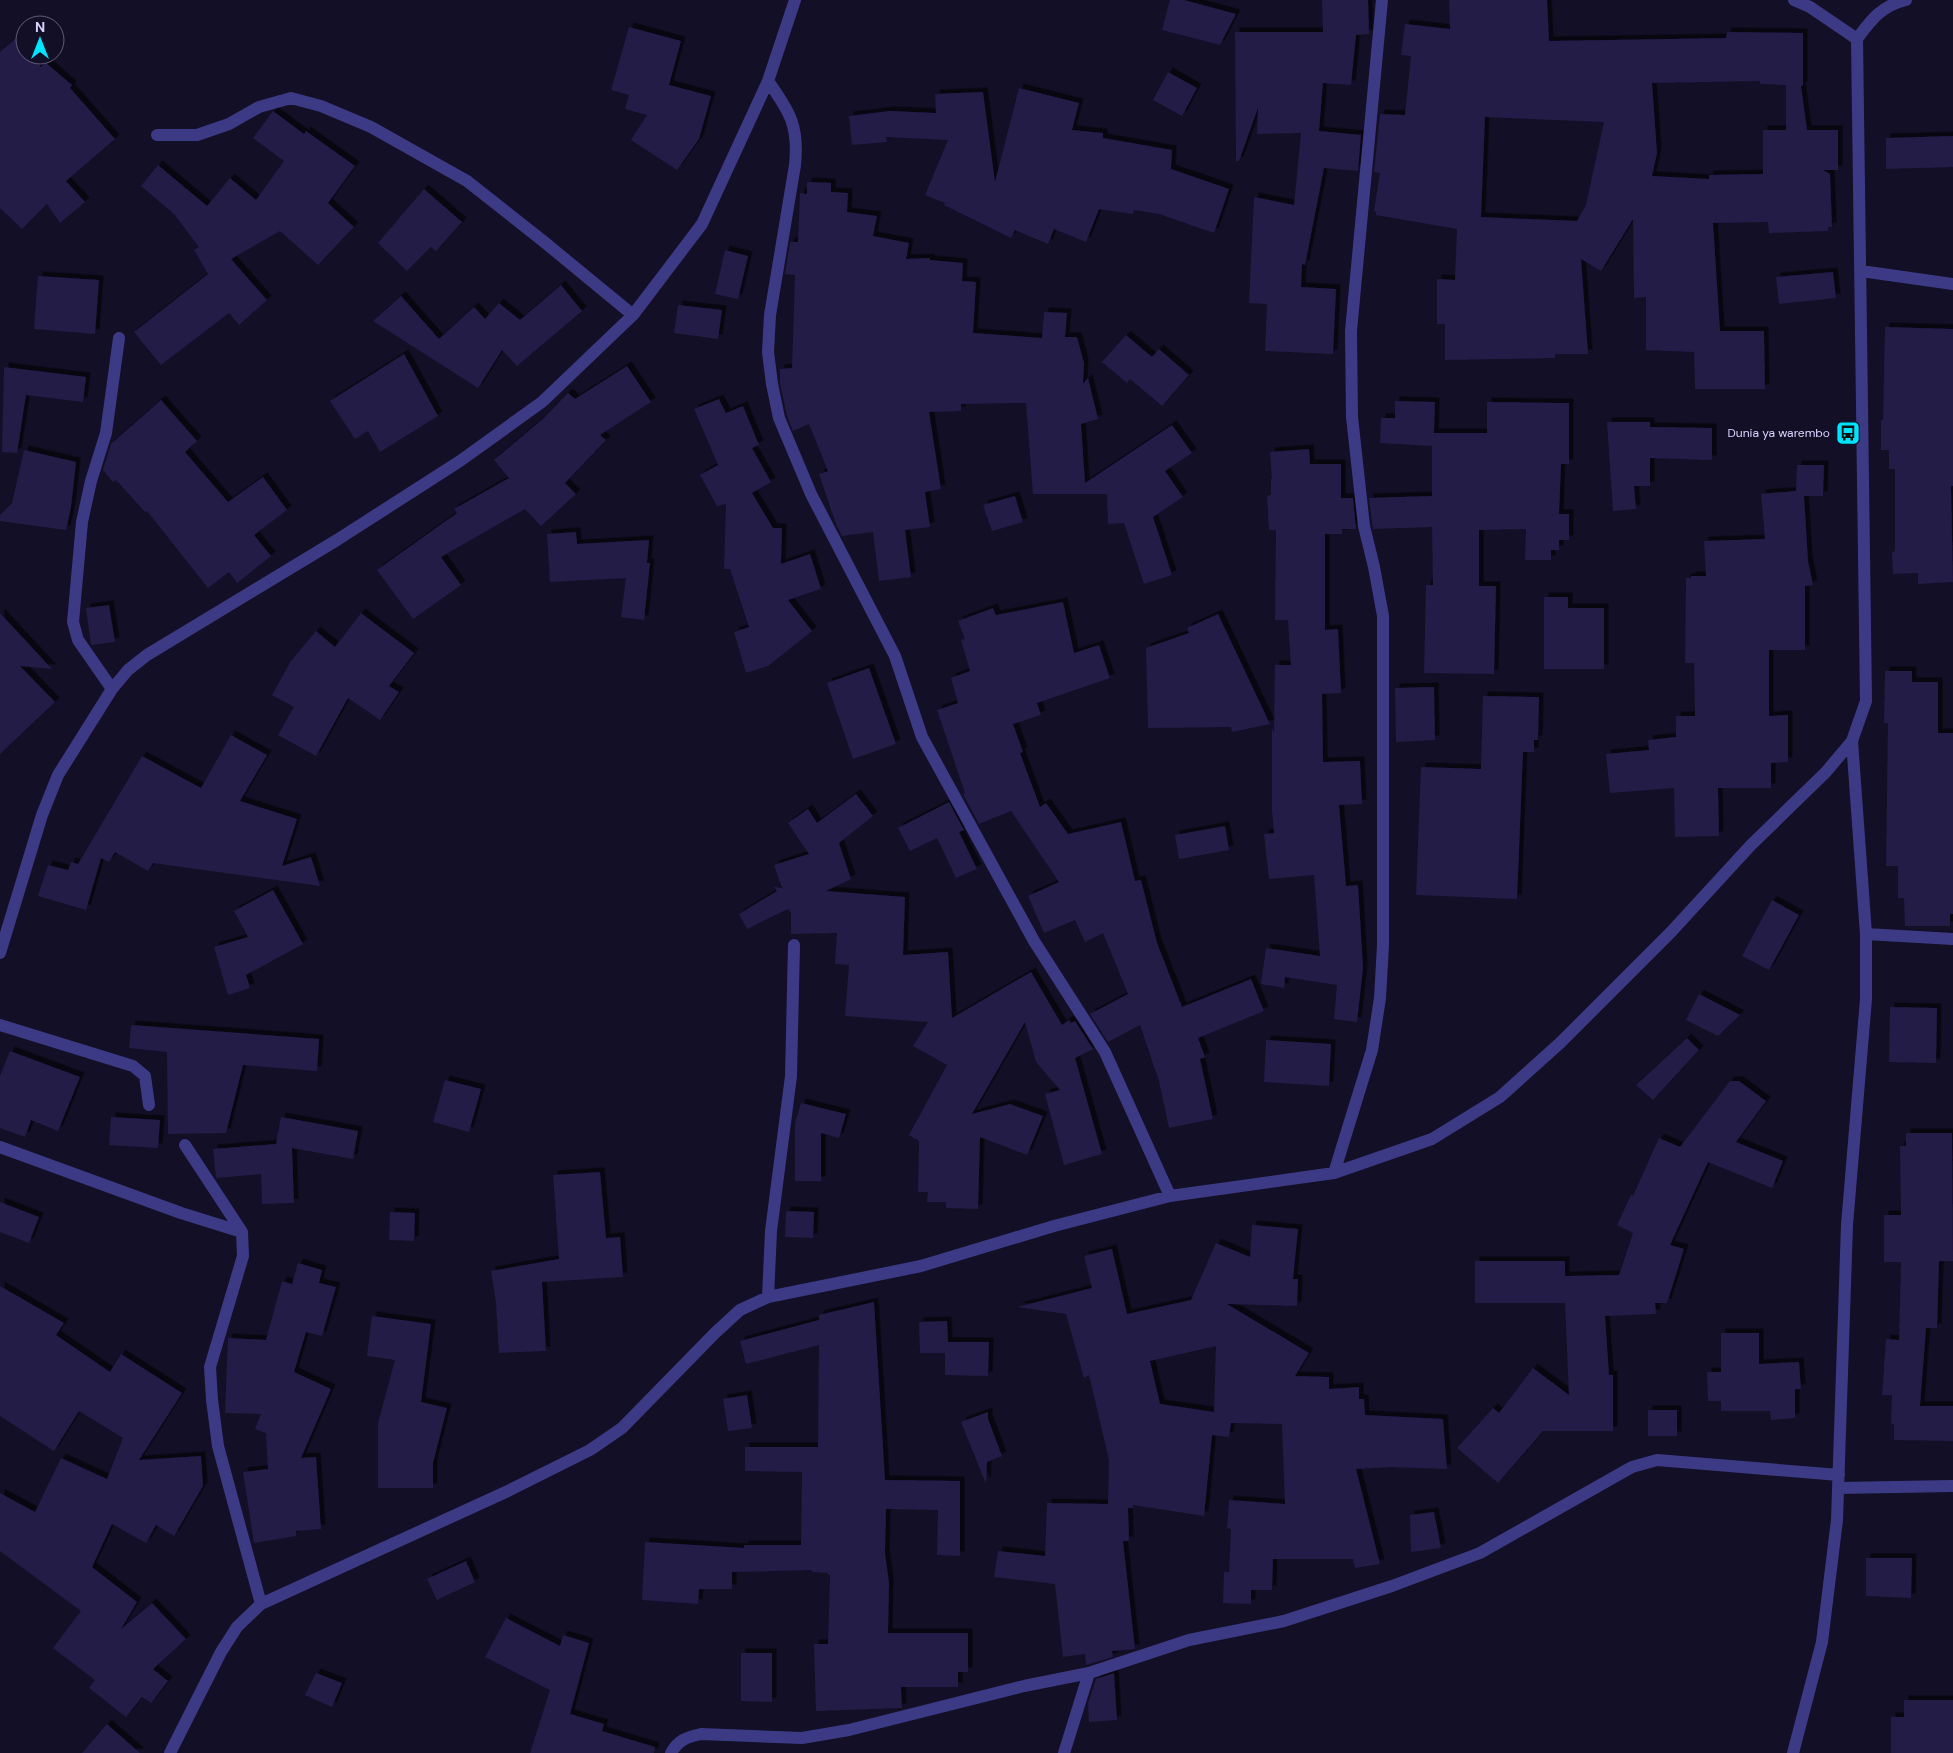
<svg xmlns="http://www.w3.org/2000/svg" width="1953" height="1753" viewBox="0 0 1953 1753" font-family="'DM Sans',sans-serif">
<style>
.building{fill:#241b47;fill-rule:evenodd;filter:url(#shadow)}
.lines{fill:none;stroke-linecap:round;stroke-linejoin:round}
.minor{stroke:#3d3a85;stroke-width:12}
.labels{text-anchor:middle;stroke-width:4;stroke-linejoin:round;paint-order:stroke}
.poi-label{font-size:12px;fill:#d9d4ff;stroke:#130f26;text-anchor:end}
</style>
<defs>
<filter id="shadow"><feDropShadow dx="4.5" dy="-4.5" stdDeviation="0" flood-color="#0009"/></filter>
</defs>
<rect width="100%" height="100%" fill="#130f26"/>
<path class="building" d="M 1170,0 L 1184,0 L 1236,14 L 1220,45 L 1162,30 Z
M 1322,0 L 1368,0 L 1369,34 L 1356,35 L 1351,85 L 1323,83 L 1319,131 L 1361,135 L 1358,171 L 1324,168 L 1305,265 L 1302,264 L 1301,287 L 1336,289 L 1333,354 L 1265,351 L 1267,304 L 1249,303 L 1254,197 L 1294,205 L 1301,133 L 1257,134 L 1258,108 L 1239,161 L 1236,161 L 1235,32 L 1323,32 Z
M 1449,0 L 1547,0 L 1549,41 L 1726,38 L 1727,32 L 1803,33 L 1803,86 L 1801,86 L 1807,130 L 1838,130 L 1838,170 L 1823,170 L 1830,174 L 1832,227 L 1828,227 L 1828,231 L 1769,233 L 1768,222 L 1713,223 L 1720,331 L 1764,331 L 1765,389 L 1695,389 L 1694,352 L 1646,350 L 1646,297 L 1634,298 L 1633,219 L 1601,271 L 1581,259 L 1588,354 L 1555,354 L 1555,358 L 1445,360 L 1445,324 L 1437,324 L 1437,279 L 1455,280 L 1457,229 L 1376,215 L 1376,212 L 1374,211 L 1380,173 L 1374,172 L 1380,114 L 1405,115 L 1411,56 L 1401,55 L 1405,24 L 1450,29 ZM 1760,81 L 1760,84 L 1786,85 L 1786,130 L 1763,130 L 1763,174 L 1709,175 L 1709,179 L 1652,176 L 1657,153 L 1652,83 ZM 1485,117 L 1604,122 L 1586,205 L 1577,221 L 1481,217 Z
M 629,27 L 681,41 L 669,85 L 711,96 L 699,139 L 677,170 L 631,140 L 647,115 L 625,109 L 629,95 L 611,90 Z
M 16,38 L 25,49 L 25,55 L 30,55 L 41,67 L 45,62 L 72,85 L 70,88 L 115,139 L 66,181 L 85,202 L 60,223 L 47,204 L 22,229 L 0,208 L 0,52 Z
M 1168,72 L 1197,88 L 1182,116 L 1153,100 Z
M 1019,88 L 1079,103 L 1072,130 L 1103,133 L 1103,138 L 1172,150 L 1171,169 L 1229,189 L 1214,233 L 1159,214 L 1134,210 L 1133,214 L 1099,209 L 1086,242 L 1054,229 L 1048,244 L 1015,230 L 1011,238 L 944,205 L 945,203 L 925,195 L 948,140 L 886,137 L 887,142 L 852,145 L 849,116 L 890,111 L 936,113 L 935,94 L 983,92 L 995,182 Z
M 273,111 L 304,134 L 306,131 L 355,166 L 328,203 L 354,227 L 318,265 L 280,231 L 231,259 L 267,300 L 239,325 L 229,313 L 161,365 L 134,332 L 208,274 L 194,250 L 199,247 L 174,214 L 141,186 L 158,165 L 207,206 L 230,178 L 256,200 L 284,161 L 253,138 Z
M 1953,136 L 1953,167 L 1886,169 L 1886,138 Z
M 807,182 L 831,183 L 831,192 L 848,193 L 847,212 L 877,216 L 873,236 L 909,243 L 906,259 L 930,258 L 930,260 L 963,263 L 962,281 L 976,282 L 973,333 L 1042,338 L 1044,312 L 1067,313 L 1065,337 L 1077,337 L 1084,363 L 1083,384 L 1088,378 L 1098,419 L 1081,424 L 1085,483 L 1172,425 L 1192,453 L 1165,471 L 1183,497 L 1153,517 L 1172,575 L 1144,584 L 1124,523 L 1108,524 L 1107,494 L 1033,494 L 1026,403 L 961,404 L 961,411 L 929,412 L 941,489 L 925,492 L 930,527 L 905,530 L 911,577 L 879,581 L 873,532 L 842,536 L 836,524 L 819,474 L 828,471 L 809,424 L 793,431 L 787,416 L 780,383 L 780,369 L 792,368 L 795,275 L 785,274 L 790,242 L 798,242 L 800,193 L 807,194 Z
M 424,189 L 462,222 L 436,251 L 431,247 L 407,271 L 378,243 Z
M 725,250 L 748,256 L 738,299 L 715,294 Z
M 1833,272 L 1836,298 L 1779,304 L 1776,277 Z
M 38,276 L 99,280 L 95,334 L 34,329 Z
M 561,285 L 582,311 L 517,366 L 502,350 L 478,388 L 373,321 L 401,296 L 439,339 L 474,307 L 485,319 L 499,303 L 520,320 Z
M 678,305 L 722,310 L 718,339 L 674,333 Z
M 1885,327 L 1953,329 L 1953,486 L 1951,486 L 1953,582 L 1918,584 L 1918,573 L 1893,574 L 1892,552 L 1895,551 L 1895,469 L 1889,469 L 1889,450 L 1881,450 L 1881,420 L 1883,420 Z
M 1126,335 L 1152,357 L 1159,349 L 1189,375 L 1162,406 L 1130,379 L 1127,383 L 1102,362 Z
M 404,354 L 438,416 L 380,452 L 368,431 L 355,439 L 330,401 Z
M 627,366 L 651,402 L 600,435 L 606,440 L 565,483 L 576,494 L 541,526 L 525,509 L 441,557 L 461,585 L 413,619 L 377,570 L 457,513 L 454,509 L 509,478 L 494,460 L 544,418 L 568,393 L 575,399 Z
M 4,367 L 86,377 L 83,402 L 26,395 L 17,453 L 2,452 Z
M 719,399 L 726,413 L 743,406 L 759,445 L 752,448 L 771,482 L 752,493 L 773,528 L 782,528 L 781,564 L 810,554 L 821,589 L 788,600 L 812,631 L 768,666 L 746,673 L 734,632 L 749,627 L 730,569 L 724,569 L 726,504 L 717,506 L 700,475 L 718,465 L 694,409 Z
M 161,400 L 197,441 L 185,452 L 228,502 L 263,477 L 287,510 L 254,535 L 271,556 L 237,583 L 229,572 L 208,588 L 147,511 L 145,512 L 116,480 L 113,482 L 103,470 L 111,444 Z
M 1395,401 L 1435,402 L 1434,433 L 1487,433 L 1487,402 L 1569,403 L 1569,464 L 1561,464 L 1559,514 L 1569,514 L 1569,540 L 1559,540 L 1559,550 L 1551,550 L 1551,560 L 1525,560 L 1526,529 L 1479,530 L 1479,586 L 1496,586 L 1494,674 L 1424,673 L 1426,585 L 1433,585 L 1432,527 L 1373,529 L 1369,498 L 1432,496 L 1432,446 L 1380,443 L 1381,418 L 1395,418 Z
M 1607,422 L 1650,422 L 1650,427 L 1712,428 L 1712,460 L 1650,458 L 1650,486 L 1634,486 L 1636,509 L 1613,511 Z
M 1309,449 L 1310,464 L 1341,464 L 1341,498 L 1353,498 L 1356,529 L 1342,529 L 1342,534 L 1325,534 L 1325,630 L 1338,629 L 1341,693 L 1322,694 L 1323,762 L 1360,761 L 1362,804 L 1339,805 L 1346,886 L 1358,885 L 1363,968 L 1357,1022 L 1334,1019 L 1337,985 L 1285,977 L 1284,988 L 1261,984 L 1266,948 L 1320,956 L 1314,875 L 1269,879 L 1264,834 L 1274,833 L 1272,810 L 1272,728 L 1274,733 L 1275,665 L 1291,665 L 1288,620 L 1275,620 L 1276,530 L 1269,530 L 1267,496 L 1271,495 L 1271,479 L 1272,479 L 1270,452 Z
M 24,450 L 76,462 L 71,507 L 66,530 L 0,521 L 0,515 L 12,503 Z
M 1797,465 L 1824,465 L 1823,496 L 1804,496 L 1808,561 L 1813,585 L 1805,586 L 1805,650 L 1769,650 L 1769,716 L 1788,715 L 1788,762 L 1771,763 L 1771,788 L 1718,788 L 1719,836 L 1675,837 L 1674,788 L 1610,793 L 1606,754 L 1649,750 L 1648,740 L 1676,737 L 1676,716 L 1695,716 L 1694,663 L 1685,663 L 1686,578 L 1691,578 L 1691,576 L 1706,576 L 1704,541 L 1765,539 L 1761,494 L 1796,491 Z
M 1015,496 L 1023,522 L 992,531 L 983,505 Z
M 576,532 L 577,544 L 649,540 L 647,563 L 650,563 L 644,620 L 621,617 L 626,578 L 550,582 L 547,534 Z
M 1544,597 L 1568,597 L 1568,608 L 1604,608 L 1604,669 L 1544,669 Z
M 1063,602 L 1074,653 L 1099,645 L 1110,678 L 1037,703 L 1041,715 L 1013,724 L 1023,752 L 1020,753 L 1040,807 L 1046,803 L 1068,834 L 1121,822 L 1135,881 L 1141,880 L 1157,943 L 1182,1007 L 1251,979 L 1264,1011 L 1198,1038 L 1205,1057 L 1200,1059 L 1213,1119 L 1169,1128 L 1159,1081 L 1140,1025 L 1108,1042 L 1090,1014 L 1128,994 L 1103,933 L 1085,942 L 1075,920 L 1044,933 L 1028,896 L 1059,882 L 1011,811 L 979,824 L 963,794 L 965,793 L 937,710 L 958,703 L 951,678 L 970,671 L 961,640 L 965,639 L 958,621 L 993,608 L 996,615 Z
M 109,605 L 115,642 L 91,645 L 86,608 Z
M 0,613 L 52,669 L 20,666 L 55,702 L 0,754 Z
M 361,613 L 414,653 L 389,686 L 399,692 L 380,720 L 348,698 L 316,756 L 278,735 L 294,707 L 272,695 L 291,661 L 316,631 L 335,647 Z
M 1218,614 L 1270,724 L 1232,732 L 1231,727 L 1148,728 L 1146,648 L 1189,633 L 1187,628 Z
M 869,668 L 896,744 L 853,759 L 827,683 Z
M 1885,671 L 1912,671 L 1912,682 L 1938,682 L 1938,733 L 1953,733 L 1953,914 L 1950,914 L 1950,926 L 1905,926 L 1904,898 L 1898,898 L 1898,866 L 1886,866 L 1888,723 L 1884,723 Z
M 1434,687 L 1435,740 L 1396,742 L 1395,688 Z
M 1483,696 L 1539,697 L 1538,740 L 1534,740 L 1534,752 L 1523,752 L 1517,899 L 1416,895 L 1421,767 L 1481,769 Z
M 231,735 L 267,755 L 240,801 L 297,819 L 282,866 L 311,857 L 320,886 L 153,863 L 148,871 L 115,852 L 109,862 L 101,858 L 86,910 L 38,896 L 48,865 L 68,870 L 71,862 L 78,864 L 142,756 L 201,788 Z
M 856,794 L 873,816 L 839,843 L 851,879 L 826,891 L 905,897 L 903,955 L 948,952 L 952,1018 L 1031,972 L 1062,1025 L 1069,1020 L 1071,1023 L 1075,1021 L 1093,1049 L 1075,1058 L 1102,1154 L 1064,1165 L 1045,1094 L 1060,1090 L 1036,1062 L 1025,1022 L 972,1114 L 1010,1104 L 1043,1116 L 1027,1155 L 980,1137 L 978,1209 L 946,1208 L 946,1202 L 927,1202 L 928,1192 L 918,1192 L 919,1141 L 909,1135 L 947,1065 L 913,1046 L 928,1022 L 845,1016 L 849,965 L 835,964 L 837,933 L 791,934 L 791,913 L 788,909 L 747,929 L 739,914 L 777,891 L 774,887 L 782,888 L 774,865 L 809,854 L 788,823 L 808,809 L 817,823 Z
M 949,802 L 964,830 L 959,832 L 977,869 L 956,878 L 937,838 L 910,851 L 898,828 Z
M 1225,826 L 1229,850 L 1179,859 L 1175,835 Z
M 273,890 L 303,944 L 246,975 L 250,988 L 228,995 L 214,947 L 248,937 L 234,911 Z
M 1772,900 L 1799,915 L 1769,970 L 1742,956 Z
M 1699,994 L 1740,1015 L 1718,1036 L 1686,1020 Z
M 1890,1007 L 1937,1008 L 1936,1063 L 1889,1062 Z
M 131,1025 L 319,1039 L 317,1071 L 243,1065 L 226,1133 L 168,1134 L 167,1052 L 129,1048 Z
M 1687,1038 L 1699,1050 L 1653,1100 L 1636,1085 Z
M 1266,1040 L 1331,1044 L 1329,1086 L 1264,1082 Z
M 10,1051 L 80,1077 L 58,1131 L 31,1120 L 25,1137 L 0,1128 L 0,1076 Z
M 445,1080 L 481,1089 L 469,1132 L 433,1122 Z
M 1730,1081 L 1739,1081 L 1766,1101 L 1736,1142 L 1783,1161 L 1772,1188 L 1708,1162 L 1670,1245 L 1684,1249 L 1667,1303 L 1655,1303 L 1656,1314 L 1605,1316 L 1609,1375 L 1613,1375 L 1613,1431 L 1543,1431 L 1498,1483 L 1457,1448 L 1493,1408 L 1499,1413 L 1533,1368 L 1569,1395 L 1565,1303 L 1475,1303 L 1475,1261 L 1565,1261 L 1565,1276 L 1619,1275 L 1633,1233 L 1617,1225 L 1631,1195 L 1633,1196 L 1659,1138 L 1680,1147 Z
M 801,1103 L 846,1114 L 839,1138 L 821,1133 L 821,1181 L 795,1181 L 795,1123 Z
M 111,1117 L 160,1120 L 158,1148 L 109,1145 Z
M 281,1117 L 358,1131 L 353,1159 L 292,1148 L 294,1203 L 262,1204 L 261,1174 L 216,1178 L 213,1149 L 276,1144 Z
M 1906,1133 L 1952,1133 L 1953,1261 L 1939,1261 L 1937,1328 L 1926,1328 L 1920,1406 L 1953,1406 L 1953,1441 L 1894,1440 L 1894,1424 L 1891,1424 L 1892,1395 L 1882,1395 L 1886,1339 L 1899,1340 L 1901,1262 L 1884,1262 L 1884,1215 L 1901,1215 L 1900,1146 L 1906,1146 Z
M 600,1172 L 606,1238 L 620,1237 L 623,1277 L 542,1282 L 546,1351 L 499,1353 L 496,1303 L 491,1271 L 559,1259 L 553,1175 Z
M 0,1202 L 39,1217 L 29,1243 L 0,1232 Z
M 786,1211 L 814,1212 L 813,1238 L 785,1237 Z
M 390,1212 L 415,1213 L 414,1241 L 389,1240 Z
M 1252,1225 L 1298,1229 L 1293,1279 L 1298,1279 L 1297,1306 L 1227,1304 L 1309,1353 L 1295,1376 L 1329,1377 L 1329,1389 L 1359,1387 L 1359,1399 L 1364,1399 L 1365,1415 L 1443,1419 L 1447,1469 L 1391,1467 L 1356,1469 L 1380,1564 L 1355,1568 L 1353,1559 L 1273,1559 L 1272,1590 L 1251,1590 L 1251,1604 L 1223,1603 L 1224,1572 L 1229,1572 L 1231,1529 L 1227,1528 L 1229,1500 L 1285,1504 L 1282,1424 L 1231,1423 L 1229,1437 L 1212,1435 L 1204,1516 L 1133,1505 L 1133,1508 L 1128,1508 L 1129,1541 L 1123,1541 L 1135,1649 L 1112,1651 L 1113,1657 L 1086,1665 L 1085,1654 L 1063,1657 L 1055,1584 L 994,1577 L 998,1551 L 1045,1556 L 1047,1503 L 1108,1504 L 1109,1460 L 1089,1375 L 1084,1378 L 1066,1314 L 1017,1307 L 1092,1288 L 1084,1256 L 1112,1249 L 1127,1314 L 1191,1300 L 1216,1243 L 1250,1257 ZM 1216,1346 L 1214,1412 L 1160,1404 L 1150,1361 Z
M 298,1263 L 322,1270 L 319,1283 L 336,1287 L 322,1336 L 306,1332 L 294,1372 L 331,1389 L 301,1458 L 316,1457 L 321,1529 L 296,1531 L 296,1536 L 254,1543 L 243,1472 L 268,1469 L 266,1433 L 255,1429 L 261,1414 L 225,1413 L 228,1338 L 266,1340 L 282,1281 L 292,1284 Z
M 0,1286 L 64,1323 L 56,1335 L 110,1372 L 121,1354 L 182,1393 L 139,1460 L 201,1456 L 203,1486 L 174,1536 L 156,1525 L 146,1543 L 112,1524 L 92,1567 L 137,1602 L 121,1629 L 152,1603 L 186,1639 L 153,1669 L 168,1681 L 151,1703 L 142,1697 L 126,1717 L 89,1688 L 95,1680 L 53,1648 L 81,1611 L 0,1551 L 0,1493 L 35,1512 L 61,1458 L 107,1479 L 123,1438 L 79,1411 L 54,1451 L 0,1416 Z
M 874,1302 L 885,1480 L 960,1481 L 960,1556 L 937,1555 L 938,1510 L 886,1509 L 885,1553 L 889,1583 L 888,1633 L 968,1633 L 968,1672 L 958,1672 L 958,1687 L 901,1687 L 902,1708 L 816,1711 L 814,1644 L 828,1644 L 830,1575 L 828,1575 L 828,1573 L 812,1572 L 812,1570 L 732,1572 L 732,1589 L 699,1589 L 698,1604 L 642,1600 L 645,1542 L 744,1548 L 744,1545 L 801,1545 L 802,1472 L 745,1471 L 745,1447 L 818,1447 L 819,1345 L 746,1364 L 740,1341 L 819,1320 L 819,1315 Z
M 372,1316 L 431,1324 L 421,1402 L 447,1408 L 433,1463 L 433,1488 L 378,1488 L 378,1423 L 395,1360 L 367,1356 Z
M 947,1321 L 948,1342 L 989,1342 L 988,1376 L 945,1375 L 945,1353 L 920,1353 L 919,1322 Z
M 1721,1333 L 1759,1333 L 1759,1364 L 1799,1362 L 1801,1389 L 1795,1389 L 1795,1418 L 1771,1420 L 1770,1411 L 1721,1411 L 1721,1401 L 1708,1401 L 1707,1372 L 1721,1372 Z
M 747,1395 L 752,1428 L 728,1431 L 723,1399 Z
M 1648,1410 L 1677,1410 L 1677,1436 L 1648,1436 Z
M 988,1412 L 988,1419 L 1002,1456 L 987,1462 L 986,1484 L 961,1422 Z
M 1434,1512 L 1441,1548 L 1411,1552 L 1410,1515 Z
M 1866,1558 L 1912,1558 L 1911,1598 L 1866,1596 Z
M 466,1561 L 475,1582 L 437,1600 L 427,1579 Z
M 506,1618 L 560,1646 L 563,1635 L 589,1643 L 570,1714 L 604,1724 L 602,1731 L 655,1747 L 654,1753 L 530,1753 L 550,1690 L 485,1657 Z
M 741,1653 L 772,1653 L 772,1702 L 741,1701 Z
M 316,1673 L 342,1683 L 332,1707 L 305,1695 Z
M 1114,1673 L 1117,1720 L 1089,1722 L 1088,1703 L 1096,1679 Z
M 1904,1700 L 1953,1700 L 1953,1753 L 1891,1753 L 1891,1717 L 1904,1717 Z
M 107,1724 L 140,1753 L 82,1753 Z"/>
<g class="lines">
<path class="minor" d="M 1794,0 L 1810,7 L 1857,39
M 768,81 C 790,112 799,126 795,165 L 770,315 L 768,352 L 772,384 L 779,418 L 811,494 L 895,656 L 922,737 L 1034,941 L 1105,1052 L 1170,1196
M 157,135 L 197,135 L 229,124 L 259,107 L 291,98 L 321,106 L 371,127 L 467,181 L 543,241 L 633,315
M 1861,271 L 1953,284
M 112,689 L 78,640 L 73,622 L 82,522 L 91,481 L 106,433 L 119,338
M 1866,934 L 1953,939
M 0,953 L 42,815 L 58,775 L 112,689 L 128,670 L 147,655 L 337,540 L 460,461 L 542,402 L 633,315 L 702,224 L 768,81 L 795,0
M 0,1025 L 133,1066 L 145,1076 L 149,1105
M 185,1145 L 242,1232 L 243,1256 L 210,1367 L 212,1400 L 218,1446 L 261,1604
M 0,1147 L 181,1213 L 242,1232
M 1334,1173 L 1372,1050 L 1380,998 L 1383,945 L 1383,616 L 1374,567 L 1364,526 L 1352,417 L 1351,331 L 1382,0
M 768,1297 L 771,1231 L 791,1076 L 794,945
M 1838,1488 L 1953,1486
M 170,1753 L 221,1652 L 237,1627 L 261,1604 L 508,1491 L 590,1450 L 622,1428 L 715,1333 L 740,1310 L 768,1297 L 921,1266 L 1054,1226 L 1170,1196 L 1334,1173 L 1432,1139 L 1500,1097 L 1560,1043 L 1671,932 L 1751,845 L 1826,772 L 1852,741 L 1866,701 L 1857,39 C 1871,20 1881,6 1906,0
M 671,1753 C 678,1740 687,1737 701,1734 L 802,1738 L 849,1730 L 1024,1686 L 1089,1673 L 1189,1640 L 1284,1621 L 1392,1586 L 1480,1553 L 1632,1467 L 1657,1460 L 1839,1475
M 1064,1753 L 1089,1673
M 1793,1753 L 1822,1642 L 1837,1520 L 1847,1225 L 1866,999 L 1866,934 L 1852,741"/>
</g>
<defs>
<g id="bus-square" transform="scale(1.25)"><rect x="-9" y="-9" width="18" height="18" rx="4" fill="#00e5ff" stroke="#130f26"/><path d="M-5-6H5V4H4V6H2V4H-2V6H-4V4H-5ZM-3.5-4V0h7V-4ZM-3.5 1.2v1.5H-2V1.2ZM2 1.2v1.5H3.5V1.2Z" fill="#111"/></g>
</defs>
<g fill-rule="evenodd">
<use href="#bus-square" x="1848" y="433"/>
</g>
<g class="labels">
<g class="poi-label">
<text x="1830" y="437">Dunia ya warembo</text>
</g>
</g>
<g transform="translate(40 40)"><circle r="24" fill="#130f26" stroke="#625e7d"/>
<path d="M0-4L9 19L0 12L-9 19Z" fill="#00e5ff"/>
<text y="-8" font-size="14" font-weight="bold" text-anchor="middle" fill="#d9d4ff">N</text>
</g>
</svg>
